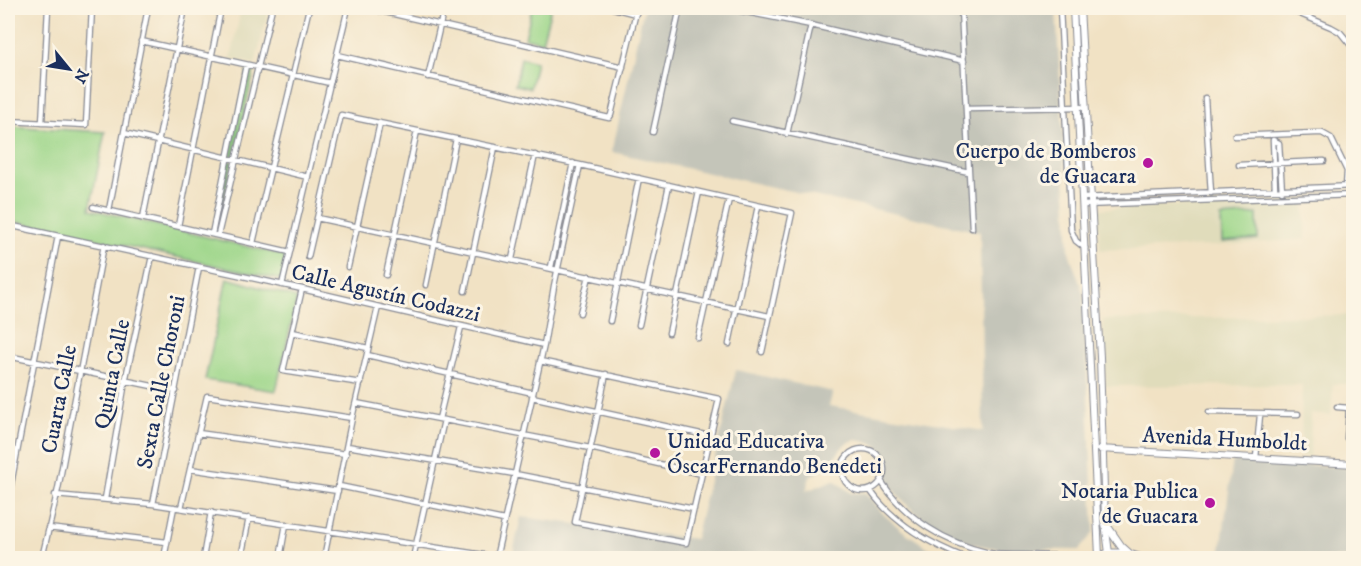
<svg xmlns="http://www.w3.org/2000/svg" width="1361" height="566" viewBox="0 0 1361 566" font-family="'IM FELL DW Pica',serif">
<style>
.built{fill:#e0dcbb}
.industrial{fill:#c4c5b9}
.green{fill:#9bd588;stroke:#5b8273;stroke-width:1.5}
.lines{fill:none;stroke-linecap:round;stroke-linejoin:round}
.stream{stroke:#5ec6da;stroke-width:1.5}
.street-casing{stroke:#868891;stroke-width:7}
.secondary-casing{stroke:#868891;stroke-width:8}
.primary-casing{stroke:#868891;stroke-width:9}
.street{stroke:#fff;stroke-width:4.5}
.secondary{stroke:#fff;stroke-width:6}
.primary{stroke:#fff;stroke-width:7}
.poi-dot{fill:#b5179e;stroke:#fcf5e5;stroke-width:2}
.labels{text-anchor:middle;stroke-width:6;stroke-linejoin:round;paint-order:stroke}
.poi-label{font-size:22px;fill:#1b2f5e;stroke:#fcf5e5;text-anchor:end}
.street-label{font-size:22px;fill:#1b2f5e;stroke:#fcf5e5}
</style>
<rect width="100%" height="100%" fill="#fcf5e5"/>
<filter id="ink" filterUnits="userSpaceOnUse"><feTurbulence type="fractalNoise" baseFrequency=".0167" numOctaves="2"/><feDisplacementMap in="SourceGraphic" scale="12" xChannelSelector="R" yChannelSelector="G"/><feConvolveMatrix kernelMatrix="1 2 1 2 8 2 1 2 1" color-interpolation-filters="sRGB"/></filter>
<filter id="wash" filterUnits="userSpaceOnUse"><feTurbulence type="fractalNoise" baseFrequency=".008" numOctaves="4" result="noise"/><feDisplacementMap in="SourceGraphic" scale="24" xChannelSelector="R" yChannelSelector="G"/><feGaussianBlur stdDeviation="1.35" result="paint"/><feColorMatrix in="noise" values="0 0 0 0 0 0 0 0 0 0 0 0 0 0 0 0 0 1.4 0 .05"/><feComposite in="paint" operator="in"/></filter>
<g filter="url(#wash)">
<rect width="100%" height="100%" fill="#f1e2c4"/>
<path class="built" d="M 241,8 L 269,8 L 255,64 L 231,59 Z
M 1304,200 L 1306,239 L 1212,246 L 1100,250 L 1098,209 Z
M 1353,315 L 1353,384 L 1333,384 L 1331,415 L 1311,413 L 1310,456 L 1301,456 L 1302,385 L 1106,386 L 1103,320 Z"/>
<path class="industrial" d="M 644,8 L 1056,8 L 1069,252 L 1083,293 L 1094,529 L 1093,533 L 1079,550 L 1000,549 L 973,544 L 952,535 L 923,518 L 909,507 L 896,493 L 889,483 L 886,456 L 877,445 L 866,441 L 854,440 L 845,444 L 828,466 L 810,477 L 806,491 L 834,480 L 851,493 L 865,493 L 884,515 L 903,531 L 927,547 L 953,558 L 512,558 L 521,517 L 695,539 L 736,370 L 833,392 L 829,406 L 983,431 L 980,232 L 612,152 Z
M 1233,460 L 1353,468 L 1353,558 L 1260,558 L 1246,557 L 1244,558 L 1220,558 Z"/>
<path class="green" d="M 532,8 L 551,8 L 542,42 L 525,38 Z
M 521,58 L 536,62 L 530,88 L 515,85 Z
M 248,69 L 254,71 L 234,156 L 230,155 Z
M 8,126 L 105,132 L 90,209 L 287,256 L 281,280 L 8,220 Z
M 228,161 L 232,162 L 216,232 L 215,232 Z
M 1257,214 L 1258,239 L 1222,242 L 1221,217 Z
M 227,278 L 297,298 L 276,391 L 205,380 Z"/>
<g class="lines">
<path class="stream" d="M 1349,8 L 1354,12"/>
</g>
</g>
<g filter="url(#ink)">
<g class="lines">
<g class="street-casing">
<path id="street" d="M 368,8 L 623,67
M 613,8 L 636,14
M 726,8 L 811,25
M 1060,8 L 1071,230 L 1076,241 L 1085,248
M 1286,8 L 1331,27 L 1340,32 L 1354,49
M 141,41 L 330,83
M 337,55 L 609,118 L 611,115 L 637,8
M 428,77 L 444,8
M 1205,98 L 1211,193
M 967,109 L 1081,107
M 8,121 L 86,125 L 92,8
M 732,121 L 969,172 L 961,8
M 42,123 L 48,8
M 653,132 L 680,8
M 124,133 L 308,177
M 787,134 L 811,25 L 964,61
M 1235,136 L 1316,133 L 1322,133 L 1331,138 L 1347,171 L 1346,186
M 1239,165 L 1324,161
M 969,172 L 972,228
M 1275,189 L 1273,140 L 1279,143 L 1282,191
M 1083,198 L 1354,186
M 1084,205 L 1354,195
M 93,207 L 290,252
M 109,210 L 148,8
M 143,218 L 185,8
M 317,218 L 769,316
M 8,225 L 302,289 L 544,345 L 496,558
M 178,226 L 221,8
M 212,234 L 246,65
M 218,235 L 272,8
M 253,243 L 309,8
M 8,244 L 11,226
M 308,257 L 341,115 L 580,165 L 792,213 L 762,352
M 512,259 L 535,155
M 348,267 L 380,123
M 551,267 L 573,163
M 386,275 L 417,131
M 282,285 L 348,8
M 426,285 L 456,139
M 302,289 L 283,371 L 361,383
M 465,291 L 495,147
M 580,313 L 589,276
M 610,321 L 639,178
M 639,325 L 669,185
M 292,332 L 368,348
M 669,333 L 699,192
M 698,338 L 729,199
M 729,344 L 758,206
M 544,345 L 554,286 L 580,165
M 367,355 L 533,393
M 8,356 L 176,391
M 540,361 L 719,399 L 686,543 L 575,522 L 606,374
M 532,397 L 710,436
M 356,403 L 590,448 L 702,474
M 1337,407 L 1349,408
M 1209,412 L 1298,414
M 439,419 L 461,327
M 198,433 L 346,454
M 1347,438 L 1349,408 L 1354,409
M 347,446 L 515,474 L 694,509
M842 470a21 21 0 1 1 42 0a21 21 0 1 1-42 0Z
M 1256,458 L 1260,415
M 190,469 L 338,491
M 881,481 C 906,519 945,543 989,553 C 1000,556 1014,555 1025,555 C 1050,556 1075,556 1099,556
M 339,486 L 504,520
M 870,490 C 892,522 930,544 966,558
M 55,495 L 153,504 L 497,557
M 105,499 L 125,382 L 152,256
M 8,500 L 58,236
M 153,504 L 199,267
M 181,508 L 207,396 L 352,418
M 48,528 L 167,542
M 42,558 L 58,489 L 104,245
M 164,558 L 174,507
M 203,558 L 211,512
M 241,558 L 249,518
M 280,558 L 286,524
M 324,558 L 352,418 L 378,307
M 413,558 L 444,420"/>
</g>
<g class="secondary-casing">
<path id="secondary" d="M 1073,8 L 1099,556
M 1080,8 L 1100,357 L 1105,523 L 1109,553
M 1100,449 L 1354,464"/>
</g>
<g class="primary-casing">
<path id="primary" d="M 1105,523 L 1121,546 L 1130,554
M 1099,558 L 1099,556 L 1109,553 L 1126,553 L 1142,558"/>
</g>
<use href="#street" class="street"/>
<use href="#secondary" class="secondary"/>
<use href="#primary" class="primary"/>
</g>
</g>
<g class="poi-dot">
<circle cx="1148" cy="163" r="6"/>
<circle cx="655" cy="453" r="6"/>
<circle cx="1210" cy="503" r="6"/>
</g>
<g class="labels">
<g class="poi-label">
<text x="1136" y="158">Cuerpo de Bomberos<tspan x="1136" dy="25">de Guacara</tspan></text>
<text x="667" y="448" text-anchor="start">Unidad Educativa<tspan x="667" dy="25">ÓscarFernando Benedeti</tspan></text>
<text x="1198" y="498">Notaria Publica<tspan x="1198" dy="25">de Guacara</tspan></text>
</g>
<g class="street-label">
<text transform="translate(386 292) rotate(13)" y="8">Calle Agustín Codazzi</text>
<text transform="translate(111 374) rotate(-79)" y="8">Quinta Calle</text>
<text transform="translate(160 382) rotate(-79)" y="8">Sexta Calle Choroni</text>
<text transform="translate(58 399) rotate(-79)" y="8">Cuarta Calle</text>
<text transform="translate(1225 438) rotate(3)" y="8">Avenida Humboldt</text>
</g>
</g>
<rect width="1361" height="566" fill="none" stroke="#fcf5e5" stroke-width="30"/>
<g transform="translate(69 69) rotate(120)" stroke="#fcf5e5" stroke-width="4.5" paint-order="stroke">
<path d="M0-4.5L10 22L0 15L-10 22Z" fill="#1b2f5e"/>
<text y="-9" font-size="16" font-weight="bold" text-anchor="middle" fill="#1b2f5e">N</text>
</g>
</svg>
